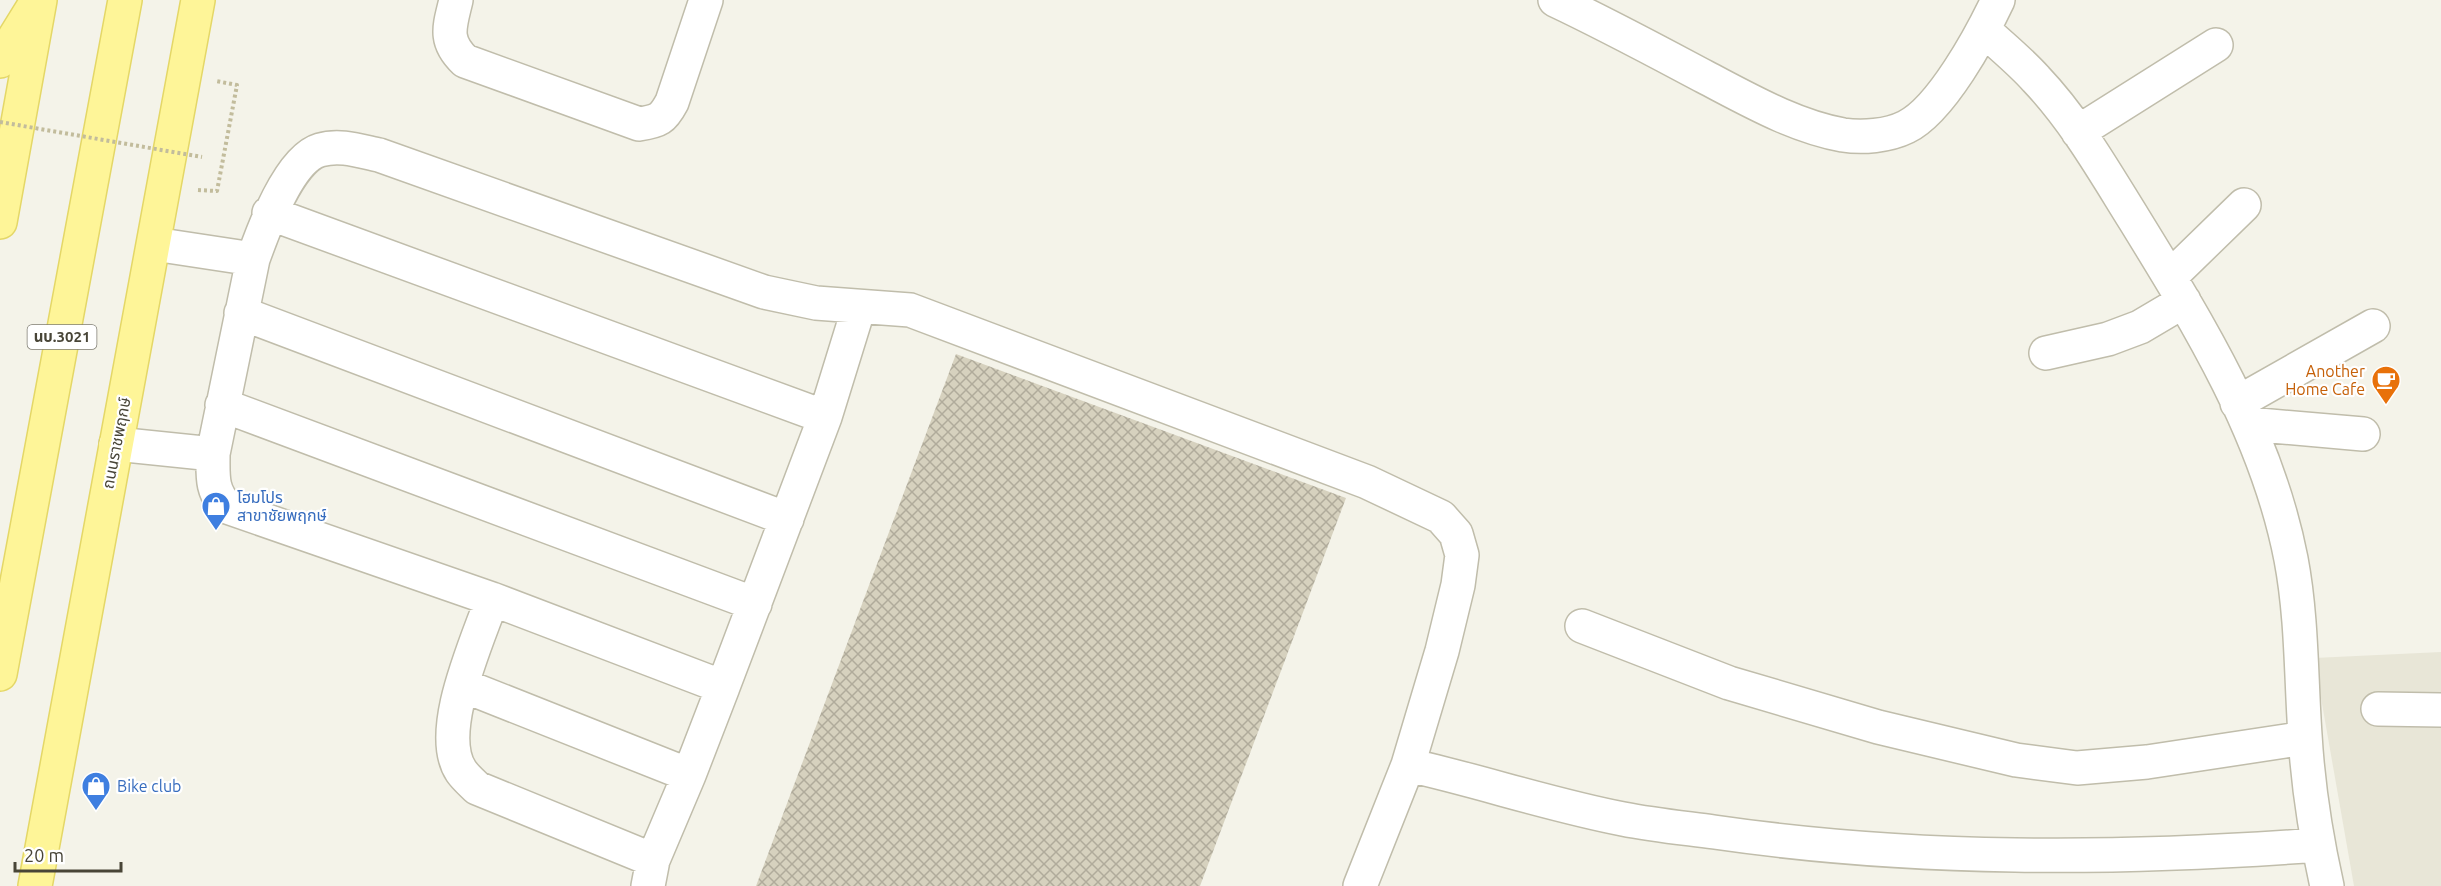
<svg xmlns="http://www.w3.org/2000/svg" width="2441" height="886" viewBox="0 0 2441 886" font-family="Ubuntu,'Noto Sans Thai',sans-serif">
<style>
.residential{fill:#e8e6d7}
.building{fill:url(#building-cross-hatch)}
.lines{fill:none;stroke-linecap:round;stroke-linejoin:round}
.minor-casing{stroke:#c0bdab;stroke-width:36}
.major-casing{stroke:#e4d767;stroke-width:36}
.path{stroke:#c2bc9c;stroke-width:4;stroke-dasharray:3 3;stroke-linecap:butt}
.minor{stroke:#fff;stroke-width:33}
.major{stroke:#fef598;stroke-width:33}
.path-bridge{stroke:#c2bc9c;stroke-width:4;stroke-dasharray:3 3;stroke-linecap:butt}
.labels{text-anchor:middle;stroke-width:4.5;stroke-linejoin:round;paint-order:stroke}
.shield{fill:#fff;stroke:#7f7d73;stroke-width:1.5}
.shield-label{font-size:15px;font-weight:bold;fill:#484537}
.food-label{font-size:16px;fill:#c56008;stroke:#fff;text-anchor:end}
.street-label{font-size:16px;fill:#484537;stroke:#fff}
.shop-label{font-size:16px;fill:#366cbe;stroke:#fff;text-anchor:start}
</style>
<defs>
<pattern id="building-cross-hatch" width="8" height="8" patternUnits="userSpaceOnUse" patternTransform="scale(1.5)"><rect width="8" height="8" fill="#d6d1be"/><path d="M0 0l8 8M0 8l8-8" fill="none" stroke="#b0ab9b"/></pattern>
</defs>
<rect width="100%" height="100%" fill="#f4f3e9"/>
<path class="residential" d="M 2441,652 L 2441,886 L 2354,886 L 2314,658 Z"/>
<path class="building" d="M 956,354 L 1346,498 L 1200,886 L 756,886 Z"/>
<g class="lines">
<g class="minor-casing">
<path id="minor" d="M 456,0 C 450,26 443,40 465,61 L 639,124 C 659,121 663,119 672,102 L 706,0
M 1555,0 C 1606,24 1656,51 1705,77 C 1749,100 1794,126 1843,135 C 1862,138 1888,136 1906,127 C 1941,110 1981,36 1998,0
M 1984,30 C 2001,46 2020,61 2036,79 C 2075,120 2104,171 2134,219 C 2200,326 2267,435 2291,559 C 2302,617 2301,677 2305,735 C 2308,786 2316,837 2327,886
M 2078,132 L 2216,45
M 269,213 L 825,417
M 154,244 L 253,259 C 263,231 289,159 320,150 C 340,144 360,151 379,155 L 764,292 L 816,303 L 910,310 L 1367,482 L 1441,517 L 1456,534 L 1462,555 L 1458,585 L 1442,651 L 1408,765 C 1480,781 1550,805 1623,819 C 1653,825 1684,828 1714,832 C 1914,861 2116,860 2318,845
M 2170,277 L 2244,205
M 241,313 L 787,519
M 2046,353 L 2108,339 L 2140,327 L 2184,301
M 2237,403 L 2373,326
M 222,405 L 755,604
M 2248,424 L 2363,434
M 116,444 L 213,454 C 213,476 211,491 227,507 L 492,599 L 723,687 L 825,417 L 859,307
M 213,454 L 253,259
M 492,599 C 478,640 435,732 461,771 C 465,777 472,783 477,788 L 653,860 L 648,886
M 1582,626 L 1729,683 L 1878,727 L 2016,760 L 2077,768 L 2147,762 L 2305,738
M 462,685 L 689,775 L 723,687
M 2378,709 L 2441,710
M 653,860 L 689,775
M 1360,886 L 1408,765"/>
</g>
<g class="major-casing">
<path id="major" d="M 0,61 L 34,6
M 0,222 L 40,0
M 0,674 L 125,0
M 35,886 L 198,0"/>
</g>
<path class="path" d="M 198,190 L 217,191 L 237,85 L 216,81"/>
<use href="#minor" class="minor"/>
<use href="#major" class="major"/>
<path class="path-bridge" d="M 0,122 L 202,157"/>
</g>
<defs>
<g id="cafe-pin" transform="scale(1.5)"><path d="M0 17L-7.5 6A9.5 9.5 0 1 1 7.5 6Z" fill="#e8710a" stroke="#fff"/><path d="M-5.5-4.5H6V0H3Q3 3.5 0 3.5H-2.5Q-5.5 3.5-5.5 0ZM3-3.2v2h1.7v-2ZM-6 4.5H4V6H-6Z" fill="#fff"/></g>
<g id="shop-pin" transform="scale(1.5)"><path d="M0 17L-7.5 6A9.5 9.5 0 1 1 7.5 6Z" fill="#3f7fe0" stroke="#fff"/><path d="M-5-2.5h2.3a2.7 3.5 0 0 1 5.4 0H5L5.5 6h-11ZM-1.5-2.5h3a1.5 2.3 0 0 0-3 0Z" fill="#fff"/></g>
</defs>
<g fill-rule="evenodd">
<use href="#cafe-pin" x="2386" y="380"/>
<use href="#shop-pin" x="216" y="506"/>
<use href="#shop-pin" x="96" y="786"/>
</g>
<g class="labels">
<rect class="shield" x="27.5" y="325" width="69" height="24" rx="4.5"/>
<g class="shield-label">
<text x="62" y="342">นบ.3021</text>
</g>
<g class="food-label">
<text x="2365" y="377">Another<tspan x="2365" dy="18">Home Cafe</tspan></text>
</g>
<g class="street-label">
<text transform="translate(116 443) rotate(-79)" y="6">ถนนราชพฤกษ์</text>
</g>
<g class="shop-label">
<text x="237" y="503">โฮมโปร<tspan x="237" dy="18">สาขาชัยพฤกษ์</tspan></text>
<text x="117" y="792">Bike club</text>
</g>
</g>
<path d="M15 862v9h106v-9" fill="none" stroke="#484537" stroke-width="3"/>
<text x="24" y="862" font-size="18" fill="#484537" stroke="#ffffff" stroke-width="4.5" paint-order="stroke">20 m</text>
</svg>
